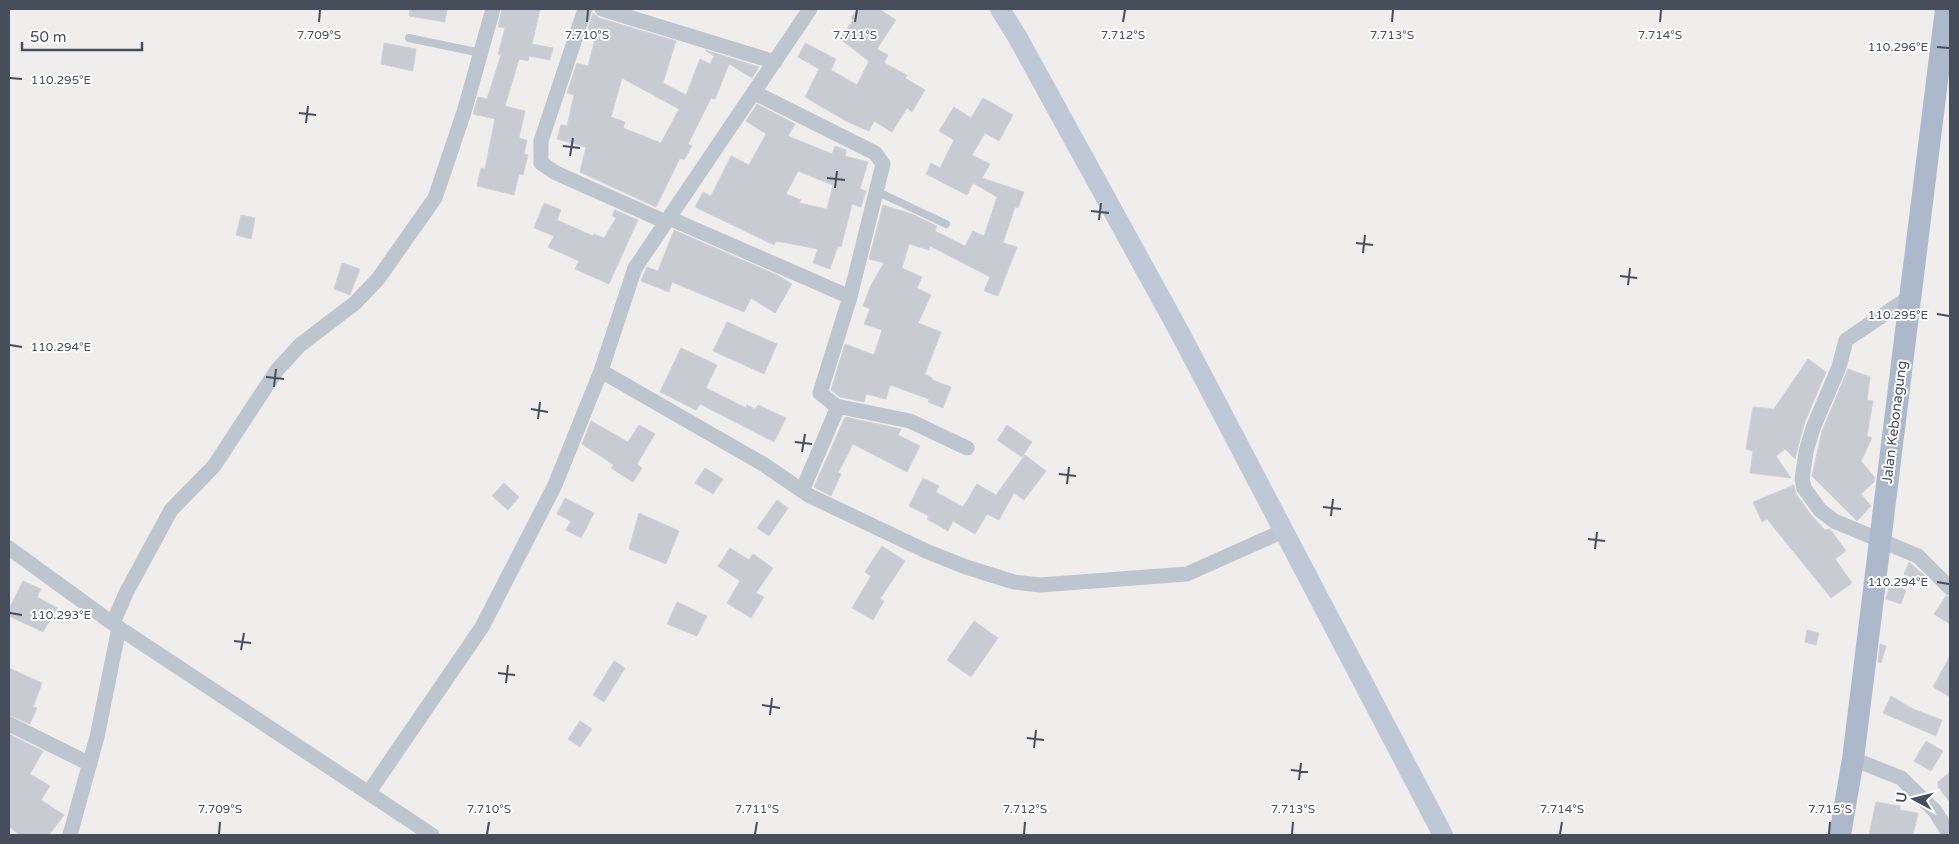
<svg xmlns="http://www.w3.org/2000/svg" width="1959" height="844" viewBox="0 0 1959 844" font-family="'Varela Round',sans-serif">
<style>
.building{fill:#c9cbd3;stroke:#d1d2d9;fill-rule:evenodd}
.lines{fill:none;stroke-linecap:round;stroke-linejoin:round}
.lane{stroke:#bdc6cf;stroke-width:8}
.street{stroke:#bdc6cf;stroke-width:15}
.secondary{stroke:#bfc8d6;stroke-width:20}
.primary{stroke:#acb9cc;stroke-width:22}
.ticks{fill:none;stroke:#454e5a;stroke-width:2}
.labels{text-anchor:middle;stroke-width:4;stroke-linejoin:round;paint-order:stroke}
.street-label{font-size:14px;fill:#454e5a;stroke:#fff}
.ticks-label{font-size:12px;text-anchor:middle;fill:#454e5a;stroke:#fff;stroke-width:4;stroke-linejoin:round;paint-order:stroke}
</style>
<rect width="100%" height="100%" fill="#f0eded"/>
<path class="building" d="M 410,9 L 447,9 L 445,22 L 409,16 Z
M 502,9 L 540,9 L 532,44 L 553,48 L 550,60 L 529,56 L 528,61 L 519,59 L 505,106 L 525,111 L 519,138 L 527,140 L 524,154 L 528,155 L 523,175 L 519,174 L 514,195 L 477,186 L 481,168 L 485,169 L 495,119 L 473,114 L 478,97 L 487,99 L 501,55 L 498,54 L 505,28 L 498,27 Z
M 857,9 L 879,9 L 896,20 L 877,49 L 888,55 L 884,63 L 907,75 L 905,78 L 925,90 L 912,112 L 907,108 L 892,132 L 874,121 L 869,131 L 846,121 L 805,97 L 819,69 L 798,57 L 805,43 L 836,59 L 831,70 L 857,85 L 869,61 L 840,39 L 853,20 L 851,18 Z
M 593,13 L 599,18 L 676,41 L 663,83 L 686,95 L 700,59 L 710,64 L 714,56 L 705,50 L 759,67 L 752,78 L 729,64 L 715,99 L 711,98 L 688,144 L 692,146 L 684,160 L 680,158 L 656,207 L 580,172 L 586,147 L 557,139 L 561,125 L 567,126 L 574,95 L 567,93 L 577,63 L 588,66 L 596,35 L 587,33 ZM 622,78 L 679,109 L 661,143 L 623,128 L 625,122 L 611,117 Z
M 384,43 L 416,49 L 413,71 L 381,64 Z
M 983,98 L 1013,115 L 999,141 L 985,133 L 972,155 L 990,164 L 982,178 L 1024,192 L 1018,208 L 1015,207 L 1003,243 L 1017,247 L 998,296 L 984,291 L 990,277 L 930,246 L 929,250 L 909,244 L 902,268 L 922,277 L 917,288 L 931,295 L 918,323 L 941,332 L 925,374 L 932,378 L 932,380 L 951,387 L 943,408 L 928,402 L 929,399 L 890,385 L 886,399 L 866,394 L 864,402 L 840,397 L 831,390 L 845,344 L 874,355 L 882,330 L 864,324 L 870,309 L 863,306 L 871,285 L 884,263 L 869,259 L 883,205 L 912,214 L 937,226 L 935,231 L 965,246 L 973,231 L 984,236 L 997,197 L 973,183 L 967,195 L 926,174 L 931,163 L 940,168 L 954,140 L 939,131 L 954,107 L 971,118 Z
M 757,104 L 795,124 L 788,136 L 832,154 L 835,146 L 846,150 L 845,156 L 868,162 L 860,189 L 866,191 L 861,207 L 852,204 L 841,247 L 838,246 L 830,269 L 813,263 L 818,249 L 776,241 L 774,245 L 695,207 L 703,192 L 711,196 L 731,156 L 749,165 L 766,134 L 746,121 ZM 798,171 L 833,185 L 827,209 L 799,203 L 801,200 L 786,194 Z
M 544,203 L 561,210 L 557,220 L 593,236 L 594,234 L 604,238 L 616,218 L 612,216 L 615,210 L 638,220 L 609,284 L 575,269 L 579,261 L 548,247 L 554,236 L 534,228 Z
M 241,215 L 255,218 L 251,239 L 236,235 Z
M 674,230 L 777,275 L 792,284 L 775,313 L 751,298 L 744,312 L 672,282 L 669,292 L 641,281 L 647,267 L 658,271 Z
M 342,263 L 360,269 L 350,295 L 334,289 Z
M 727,322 L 777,344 L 764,374 L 713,351 Z
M 681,348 L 717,365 L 706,388 L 746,408 L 747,405 L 755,409 L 758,405 L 786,418 L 774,442 L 700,404 L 696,410 L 660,392 Z
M 1808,359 L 1826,372 L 1804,424 L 1795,459 L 1785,449 L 1776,456 L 1791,478 L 1750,473 L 1753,451 L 1746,449 L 1753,407 L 1774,409 Z
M 1848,369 L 1870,377 L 1867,400 L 1873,401 L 1867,436 L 1872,438 L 1861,461 L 1875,478 L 1874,482 L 1861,494 L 1871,506 L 1857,521 L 1812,476 L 1822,431 Z
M 845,417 L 901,429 L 898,435 L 920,446 L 907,472 L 853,444 L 838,473 L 841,474 L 831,496 L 814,487 Z
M 591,421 L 628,442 L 639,425 L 655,434 L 637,464 L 642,468 L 633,482 L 611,468 L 614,465 L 582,444 Z
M 1007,425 L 1032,442 L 1022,457 L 997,440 Z
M 1025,455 L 1046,471 L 1024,500 L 1014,493 L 999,520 L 987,514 L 975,534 L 953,521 L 948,531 L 927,519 L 929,516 L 909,506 L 923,478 L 939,486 L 936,492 L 963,507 L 977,484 L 996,495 Z
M 705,468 L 723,479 L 713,494 L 695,483 Z
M 504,483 L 519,497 L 508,510 L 492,496 Z
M 1794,485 L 1796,494 L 1812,516 L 1825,530 L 1830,529 L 1846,551 L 1835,559 L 1852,583 L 1831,598 L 1767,519 L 1762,522 L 1753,502 Z
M 565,498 L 594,513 L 581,538 L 566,530 L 571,521 L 557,514 Z
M 777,500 L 788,508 L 769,536 L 757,528 Z
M 639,513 L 679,531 L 666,564 L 629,549 Z
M 882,546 L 905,561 L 880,599 L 884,601 L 873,620 L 852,608 L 871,576 L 865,572 Z
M 730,548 L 749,560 L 753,554 L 773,568 L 756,593 L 764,597 L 751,618 L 727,603 L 740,581 L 718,566 Z
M 1909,562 L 1925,576 L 1922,582 L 1904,574 Z
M 23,581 L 41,589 L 37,597 L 57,608 L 43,632 L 9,616 L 9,609 Z
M 1890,584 L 1906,590 L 1901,604 L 1886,599 Z
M 1946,596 L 1950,597 L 1950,624 L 1934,614 Z
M 677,602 L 707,616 L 697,636 L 667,624 Z
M 974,621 L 998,638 L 971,677 L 947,660 Z
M 1807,630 L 1819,633 L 1816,645 L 1805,642 Z
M 1880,644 L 1886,646 L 1881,663 L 1878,662 Z
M 1950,656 L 1950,697 L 1933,687 Z
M 614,661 L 625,668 L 604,702 L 593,695 Z
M 9,668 L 42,683 L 33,707 L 37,708 L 30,724 L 9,715 Z
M 1891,696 L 1913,709 L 1942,720 L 1936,736 L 1883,713 Z
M 580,721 L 592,729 L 580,747 L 568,739 Z
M 9,734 L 43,751 L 30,774 L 50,786 L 41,800 L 64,815 L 49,835 L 19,835 L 9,826 Z
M 1926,741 L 1943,751 L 1931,771 L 1914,761 Z
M 1950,772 L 1950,802 L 1938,787 L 1938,782 Z
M 1876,802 L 1900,806 L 1900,810 L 1918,813 L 1913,835 L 1869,835 Z"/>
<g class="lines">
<path class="lane" d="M 409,38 L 481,53
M 876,191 L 946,224"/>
<path class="street" d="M 585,9 L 541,141 L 541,163 L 556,173 L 666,222
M 602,9 L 775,62
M 755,93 L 875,153 L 883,164 L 850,297 L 820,393 L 836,406 L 837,409 L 802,491
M 669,218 L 850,297
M 1910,297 L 1846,340 L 1839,367 L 1813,428 L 1806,452 L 1802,479 L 1804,488 L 1820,510 L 1834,521 L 1918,556 L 1950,588
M 601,371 L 763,464 L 810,496 L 926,551 L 966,567 L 1014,582 L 1040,585 L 1187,574 L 1283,531
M 836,406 L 910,421 L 967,448
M 9,548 L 119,628 L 432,835
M 113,623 L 126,593 L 171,510 L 214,466 L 277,370 L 300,345 L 355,303 L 378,279 L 435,198 L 464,112 L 493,9
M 9,724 L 90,764
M 1853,759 L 1901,778 L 1935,811 L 1950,835
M 369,792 L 482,627 L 555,485 L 601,371 L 635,268 L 810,9
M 70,835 L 97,737 L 119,628"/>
<path class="secondary" d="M 1000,9 L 1018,38 L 1180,333 L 1443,835"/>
<path class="primary" d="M 1840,835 L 1853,759 L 1946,9"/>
</g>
<path class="ticks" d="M 319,22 L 320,10M 587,22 L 588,10M 855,22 L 857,10M 1123,22 L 1125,10M 1392,22 L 1393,10M 1660,22 L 1661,10M 1937,47 L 1949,48M 10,78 L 22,79M 299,113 L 316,115M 306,123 L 308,106M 563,146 L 580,148M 570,156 L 573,138M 827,178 L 845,180M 835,188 L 837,171M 1091,211 L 1109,213M 1099,220 L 1101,203M 1356,243 L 1373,245M 1363,253 L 1365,235M 1620,276 L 1637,278M 1628,285 L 1630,268M 1937,314 L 1949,316M 10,345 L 22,347M 266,377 L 284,379M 274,387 L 276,369M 531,409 L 548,412M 538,419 L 540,402M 795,442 L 812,444M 802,452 L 805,434M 1059,474 L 1076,476M 1067,484 L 1069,467M 1323,507 L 1341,509M 1331,516 L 1333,499M 1588,539 L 1605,541M 1595,549 L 1597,532M 1937,582 L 1949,584M 10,613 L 22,615M 234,641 L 251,643M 241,650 L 244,633M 498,673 L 515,675M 506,683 L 508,665M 762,705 L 780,708M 770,715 L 772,698M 1027,738 L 1044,740M 1034,748 L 1036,730M 1291,770 L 1308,772M 1299,780 L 1301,763M 219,834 L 220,822M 487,834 L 489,822M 755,834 L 757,822M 1024,834 L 1025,822M 1292,834 L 1293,822M 1560,834 L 1562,822M 1829,834 L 1830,822"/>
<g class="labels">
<g class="street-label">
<text transform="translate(1894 422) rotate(-83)" y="5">Jalan Kebonagung</text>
</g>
</g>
<g class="ticks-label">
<text x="319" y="39">7.709°S</text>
<text x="587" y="39">7.710°S</text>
<text x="855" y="39">7.711°S</text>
<text x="1123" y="39">7.712°S</text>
<text x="1392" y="39">7.713°S</text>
<text x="1660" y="39">7.714°S</text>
<text x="1898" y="51">110.296°E</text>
<text x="61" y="84">110.295°E</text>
<text x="1898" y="319">110.295°E</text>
<text x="61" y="351">110.294°E</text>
<text x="1898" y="586">110.294°E</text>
<text x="61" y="619">110.293°E</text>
<text x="220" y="813">7.709°S</text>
<text x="489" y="813">7.710°S</text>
<text x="757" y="813">7.711°S</text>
<text x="1025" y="813">7.712°S</text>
<text x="1293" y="813">7.713°S</text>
<text x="1562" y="813">7.714°S</text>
<text x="1830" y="813">7.715°S</text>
</g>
<rect width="1959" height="844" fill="none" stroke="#454e5a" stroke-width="20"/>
<g transform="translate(1914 799) rotate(277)" stroke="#ffffff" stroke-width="4" paint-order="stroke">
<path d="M0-4L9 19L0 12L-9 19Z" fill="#454e5a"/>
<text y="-8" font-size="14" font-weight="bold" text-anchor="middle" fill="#454e5a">U</text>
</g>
<path d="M22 42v8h120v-8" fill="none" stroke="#454e5a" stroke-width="2.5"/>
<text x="30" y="42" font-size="15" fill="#454e5a" stroke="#ffffff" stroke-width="4" paint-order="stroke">50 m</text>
</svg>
